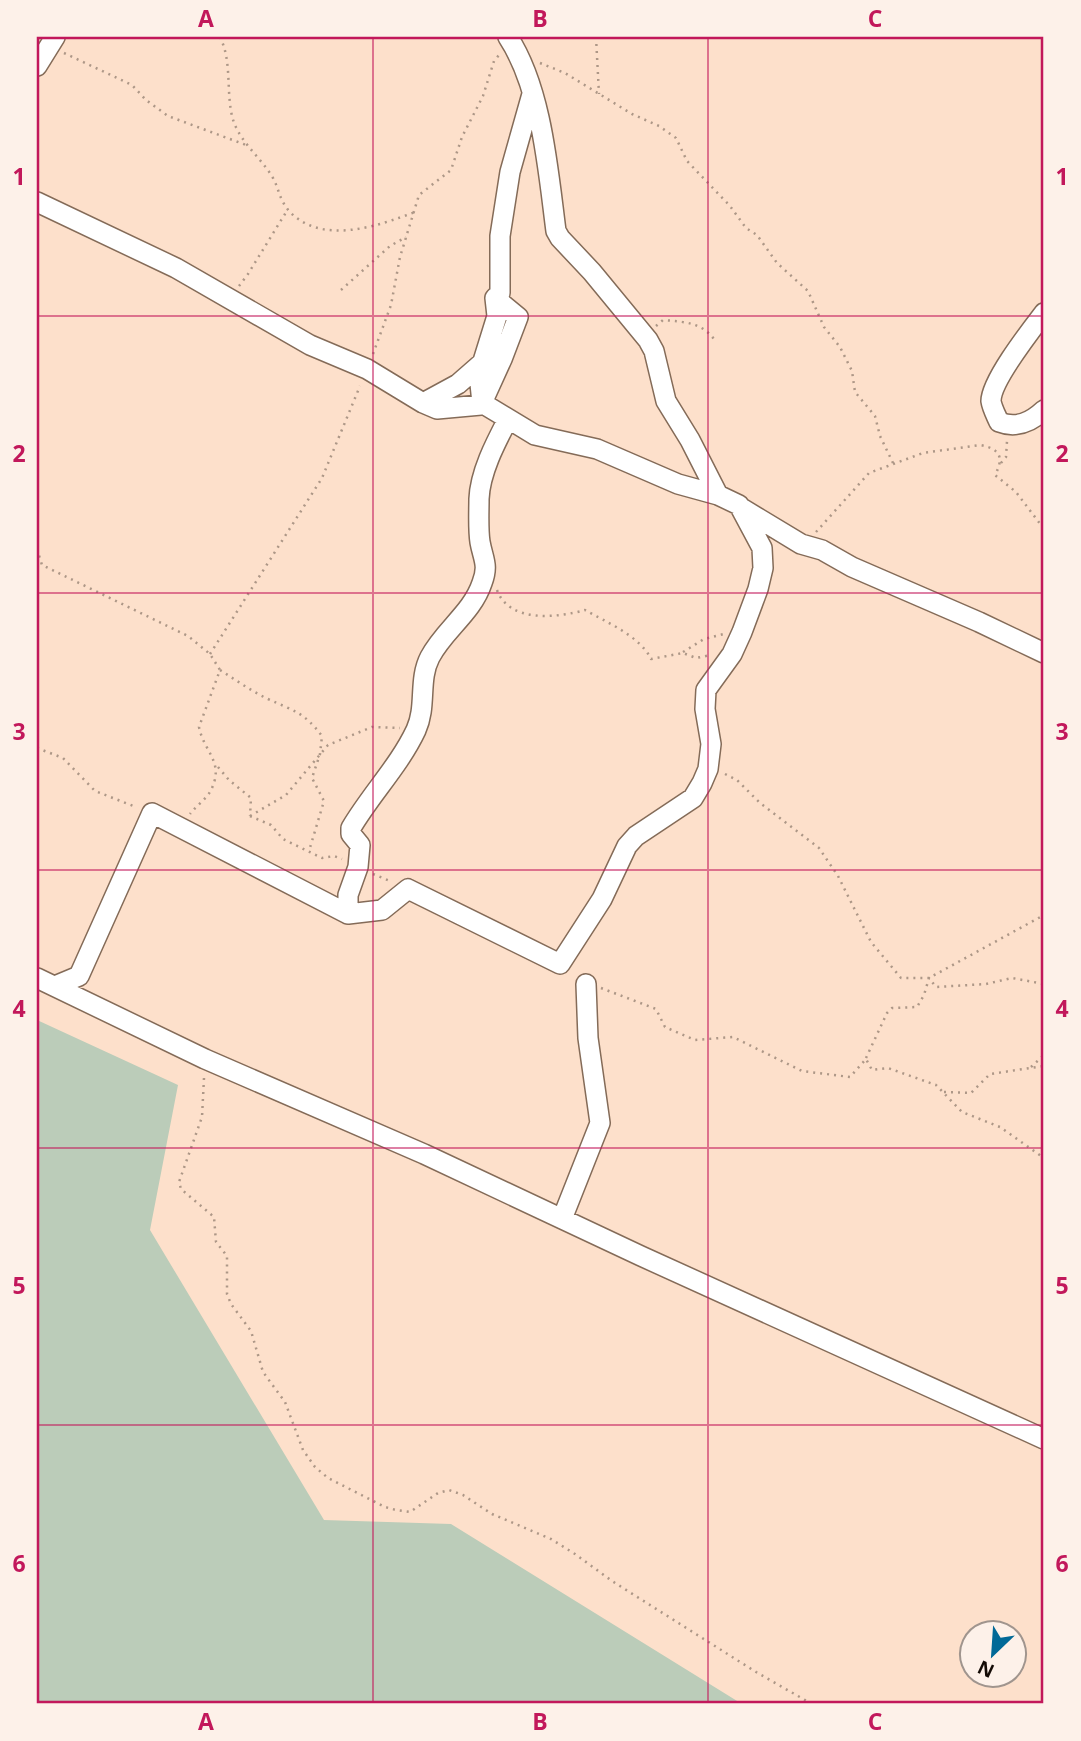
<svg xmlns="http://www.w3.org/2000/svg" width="1081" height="1741" viewBox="0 0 1081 1741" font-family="'Open Sans',sans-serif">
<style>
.green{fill:#bbccb9}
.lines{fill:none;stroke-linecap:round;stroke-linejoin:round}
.minor-casing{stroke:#846b58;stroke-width:22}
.path{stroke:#ad9787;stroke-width:2.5;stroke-dasharray:2 5;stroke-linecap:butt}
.minor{stroke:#fff;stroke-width:19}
.grid{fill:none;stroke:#c2185b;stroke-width:2;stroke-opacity:0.55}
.neatline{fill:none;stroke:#c2185b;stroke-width:2.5}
.grid-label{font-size:23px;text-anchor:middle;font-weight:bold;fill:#c2185b}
</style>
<rect width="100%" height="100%" fill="#fde0cb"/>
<path class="green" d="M 37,1020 L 178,1085 L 150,1230 L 324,1520 L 451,1524 L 742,1704 L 37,1704 Z"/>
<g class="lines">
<g class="minor-casing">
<path id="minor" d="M 508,37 C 542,89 548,170 556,231 L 560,238 L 592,272 L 648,340 L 654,351 L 666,401 L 690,440 L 718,495
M 37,66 L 55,37
M 37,202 L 176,268 L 310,345 L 367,369 L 423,403 L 437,409 L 481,405 L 482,403 L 535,435 L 597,449 L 678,484 L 718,495 L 739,505 L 762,548 L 763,568 L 758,589 L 742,632 L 732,654 L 706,690 L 705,709 L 711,744 L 708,769 L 702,783 L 693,798 L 636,836 L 627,846 L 602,899 L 560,964 L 408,889 L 382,910 L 348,914 L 152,813 L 79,976 L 55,986
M 1044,313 C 1031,330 991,381 991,401 C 992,408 996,415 999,422 C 1017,429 1031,422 1044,410
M 423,403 L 458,384 L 482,363
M 482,403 L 479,374 L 497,316 L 495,298 L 500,293 L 500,236 L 510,172 L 532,94
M 482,403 L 502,359 L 518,317 L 495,298
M 743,509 L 801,544 L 822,550 L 852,567 L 979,622 L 1044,653
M 348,914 L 348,895 L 358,867 L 360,845 L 351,834 L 351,828 C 371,794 399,766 416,730 C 427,706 418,680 430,657 C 444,630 472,613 482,583 C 489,565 483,559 480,542 C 478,529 479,512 479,499 C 480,472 496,442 508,419
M 37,978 L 205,1059 L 424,1154 L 641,1256 L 1044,1439
M 562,1219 L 600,1123 L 588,1038 L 586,984"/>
</g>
<path class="path" d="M 220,37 C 232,61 226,89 232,116 C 238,141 260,156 273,178 C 279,189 279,199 289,211 C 322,246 378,226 415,212
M 596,37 L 599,94
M 64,53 L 132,85 L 146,100 L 168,116 L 246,145
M 540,63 L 565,73 L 632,114 L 659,126 L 676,138 L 687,161 L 730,206 L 746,228 L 757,235 L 777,263 L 808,291 L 824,327 L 840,347 L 852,371 L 855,392 L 875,416 L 880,436 L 893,463
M 239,286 L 248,274 L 288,209
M 341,290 L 390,246 L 406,237
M 656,326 L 663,320 C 685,322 703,322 716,342
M 373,354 L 391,305 L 400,257 L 419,195 L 451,170 L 462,137 L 483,96 L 494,61 L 499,55
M 1001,463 L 1006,457 L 1007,441
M 816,532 L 869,473 L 923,453 L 980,445 C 1001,449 1004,458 995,475 L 1016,492 L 1044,529
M 37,549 L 42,565 L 188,636 L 210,654 L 220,670 L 199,727 C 204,753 226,762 210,792 C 205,800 196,806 190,814
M 497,590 C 509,623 557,618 585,610 C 606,622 640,636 651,659 L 683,653 L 696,658 L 711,655
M 683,652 L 704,639 L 724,634
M 210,654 L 322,478 L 360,386
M 220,670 C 236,680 251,691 268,699 C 294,711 304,712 322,736 L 320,754 L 312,778 L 324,801 L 309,851
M 37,748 L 63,758 L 95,791 L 136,807
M 218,767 L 229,780 L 251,798 L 250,816
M 725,774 L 737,780 L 760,803 L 819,848 L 838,876 L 871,942 L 901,978 L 929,978 L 1044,915
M 250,816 L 286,795 L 328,745 L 372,727 L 400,728
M 250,816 L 271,825 L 283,839 L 322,858 L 334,856 L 342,859
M 373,874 L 390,881
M 601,988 L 656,1009 L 665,1027 L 695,1040 L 733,1037 L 802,1071 L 850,1077 L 866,1059 L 872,1070 L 888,1068 L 936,1085 L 962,1112 L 1000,1127 L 1044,1158
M 866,1058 L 887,1013 L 892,1008 L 917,1007 L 924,995 L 929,978 L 936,987 L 986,984 L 1012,978 L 1044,984
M 1031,1067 L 1044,1055
M 204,1078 L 202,1117 L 179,1182 L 181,1189 L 214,1217 L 216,1242 L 227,1256 L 227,1294 L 231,1304 L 251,1331 L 263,1372 L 285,1402 L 303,1450 L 315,1467 L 328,1478 L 385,1507 L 396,1510 L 410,1512 L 438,1493 L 449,1490 L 463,1495 L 492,1514 L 551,1539 L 575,1554 L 612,1581 L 756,1672 L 812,1704
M 944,1092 L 971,1093 L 990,1074 L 1044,1066"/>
<use href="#minor" class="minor"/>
</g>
<path class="grid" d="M 373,37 L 373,1704M 708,37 L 708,1704M 37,316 L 1044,316M 37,593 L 1044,593M 37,870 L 1044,870M 37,1148 L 1044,1148M 37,1425 L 1044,1425"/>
<rect width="1081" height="1741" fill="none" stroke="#fdf1e9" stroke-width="77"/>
<g transform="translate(993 1654) rotate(205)"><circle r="33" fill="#fdf1e9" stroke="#a0958e" stroke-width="2"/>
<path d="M0-5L12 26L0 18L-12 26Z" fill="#016997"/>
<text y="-10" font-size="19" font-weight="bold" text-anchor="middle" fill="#140b05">N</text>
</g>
<rect x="38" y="38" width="1004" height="1664" class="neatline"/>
<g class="grid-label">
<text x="206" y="27">A</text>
<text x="540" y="27">B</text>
<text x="875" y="27">C</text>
<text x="19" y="185">1</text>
<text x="1062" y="185">1</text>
<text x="19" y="462">2</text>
<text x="1062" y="462">2</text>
<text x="19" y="740">3</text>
<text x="1062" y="740">3</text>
<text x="19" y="1017">4</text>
<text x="1062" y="1017">4</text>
<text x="19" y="1294">5</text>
<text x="1062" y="1294">5</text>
<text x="19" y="1572">6</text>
<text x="1062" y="1572">6</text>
<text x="206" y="1730">A</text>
<text x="540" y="1730">B</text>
<text x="875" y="1730">C</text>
</g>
</svg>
